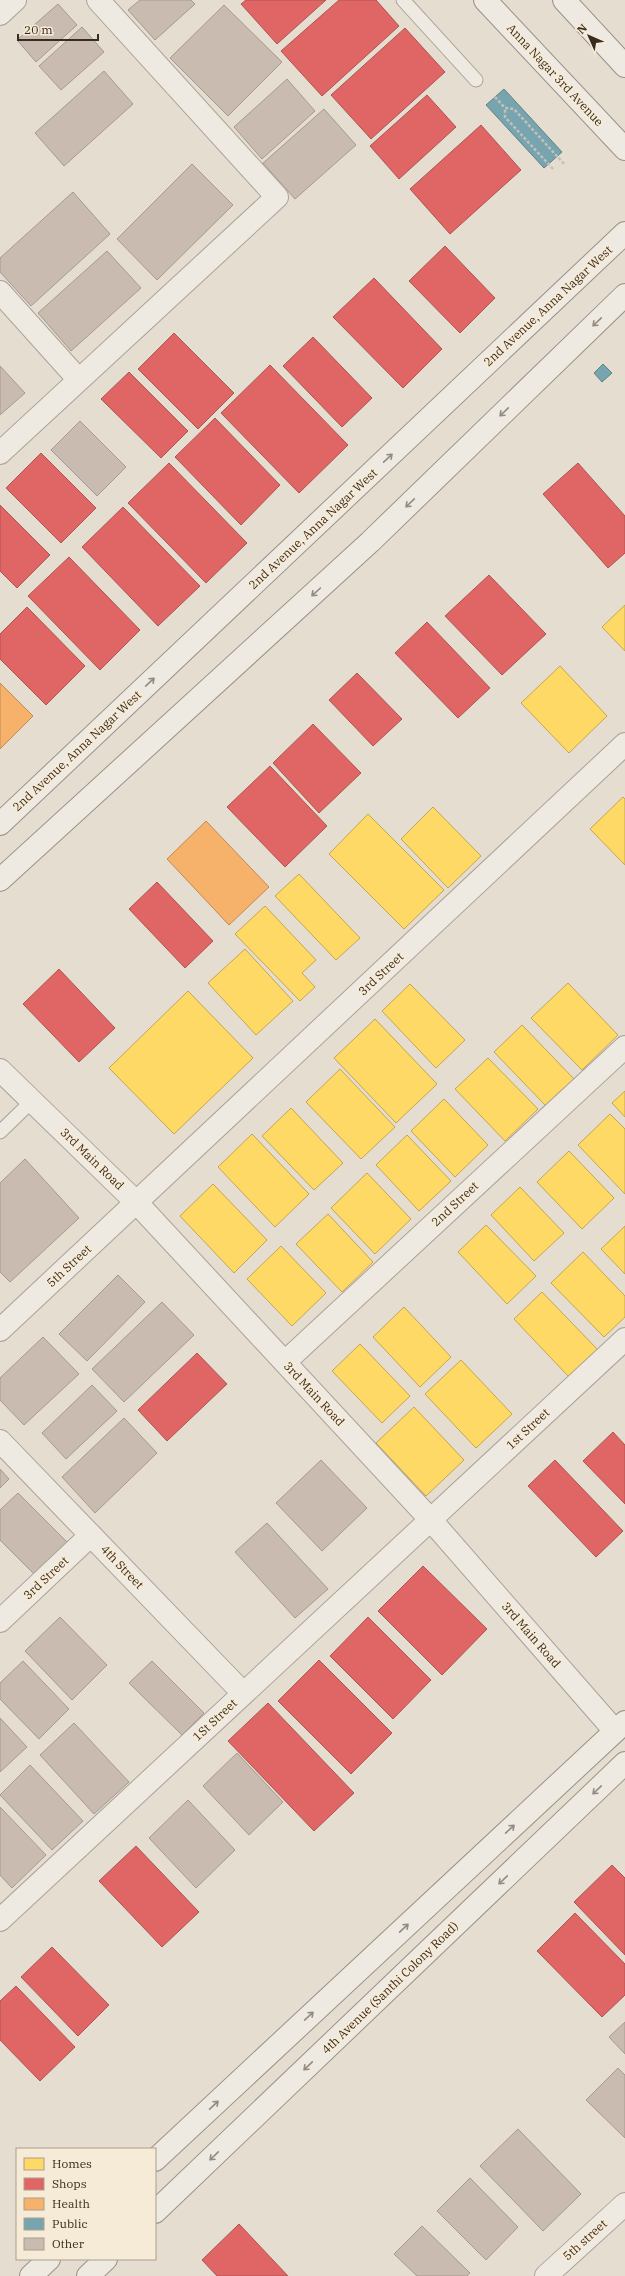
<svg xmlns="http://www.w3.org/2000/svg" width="625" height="2276" viewBox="0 0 625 2276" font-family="'IBM Plex Serif',serif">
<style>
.homes{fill:#ffd966;stroke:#c4a551}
.shops{fill:#e06666;stroke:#ae5451}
.health{fill:#f6b26b;stroke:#be8a54}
.public{fill:#76a5af;stroke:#648084}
.building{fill:#c9bbb0;stroke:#a6998e}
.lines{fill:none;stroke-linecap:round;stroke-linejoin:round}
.lane-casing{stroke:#aba298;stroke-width:15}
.street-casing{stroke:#aba298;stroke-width:24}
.secondary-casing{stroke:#9a9288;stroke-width:24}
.path{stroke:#c6c0b8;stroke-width:2.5;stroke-dasharray:3 2;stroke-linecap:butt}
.lane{stroke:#eee9e1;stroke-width:13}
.street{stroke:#eee9e1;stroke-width:22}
.secondary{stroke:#eee9e1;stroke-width:22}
.oneway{stroke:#948a80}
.labels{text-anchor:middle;stroke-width:4;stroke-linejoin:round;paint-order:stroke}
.street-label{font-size:12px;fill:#3a2b20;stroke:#f6ebd6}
</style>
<rect width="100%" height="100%" fill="#e5ddcf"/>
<path class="homes" d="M 625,605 L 625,651 L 602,627 Z
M 560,666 L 607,716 L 569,753 L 521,703 Z
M 623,797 L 625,799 L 625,865 L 590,829 Z
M 433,807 L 481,856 L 448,888 L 401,839 Z
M 368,814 L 444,890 L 404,929 L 329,854 Z
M 299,874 L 360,938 L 336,960 L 275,896 Z
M 265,906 L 316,960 L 302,973 L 315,987 L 300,1001 L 235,934 Z
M 245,949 L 293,1001 L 256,1035 L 208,983 Z
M 568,983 L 618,1035 L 582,1070 L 531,1018 Z
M 410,984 L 465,1040 L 436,1068 L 382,1011 Z
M 188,991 L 253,1058 L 174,1134 L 109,1068 Z
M 375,1019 L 437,1084 L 396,1123 L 334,1058 Z
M 522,1025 L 575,1080 L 547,1107 L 494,1052 Z
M 488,1058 L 538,1109 L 505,1141 L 455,1089 Z
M 340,1069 L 395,1127 L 361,1159 L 306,1102 Z
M 625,1091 L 625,1117 L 612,1103 Z
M 444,1099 L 488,1145 L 455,1177 L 411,1131 Z
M 291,1108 L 343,1163 L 314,1190 L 262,1136 Z
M 610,1114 L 625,1129 L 625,1194 L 578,1145 Z
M 252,1134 L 309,1194 L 275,1227 L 218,1167 Z
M 407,1135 L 451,1181 L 419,1211 L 376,1165 Z
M 569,1151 L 614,1198 L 582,1229 L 537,1182 Z
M 367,1173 L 411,1219 L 375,1254 L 331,1208 Z
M 213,1184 L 267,1240 L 234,1273 L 180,1216 Z
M 520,1187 L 564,1233 L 534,1261 L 491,1215 Z
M 328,1214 L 373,1262 L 342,1292 L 296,1244 Z
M 486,1225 L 536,1276 L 507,1304 L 458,1252 Z
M 625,1226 L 625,1274 L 601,1249 Z
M 281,1246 L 326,1293 L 292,1326 L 247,1279 Z
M 583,1252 L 625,1296 L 625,1317 L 604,1337 L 551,1283 Z
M 542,1292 L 598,1350 L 569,1377 L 514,1319 Z
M 404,1307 L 451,1357 L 420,1387 L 373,1337 Z
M 360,1344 L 410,1396 L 382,1423 L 332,1371 Z
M 461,1360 L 512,1414 L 476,1448 L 425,1394 Z
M 414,1407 L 464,1460 L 426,1496 L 376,1443 Z"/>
<path class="shops" d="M 246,0 L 326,0 L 277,44 L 241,4 Z
M 339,0 L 376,0 L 399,26 L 322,96 L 281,51 Z
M 405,28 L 445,72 L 371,139 L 331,95 Z
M 427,95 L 456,127 L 399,179 L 370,146 Z
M 481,125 L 521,170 L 450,234 L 410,189 Z
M 445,246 L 495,298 L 460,333 L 409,281 Z
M 374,278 L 442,349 L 403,388 L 333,317 Z
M 174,333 L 234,393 L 198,429 L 138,369 Z
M 313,337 L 372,398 L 342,427 L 283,366 Z
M 270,365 L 348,445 L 299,493 L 221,413 Z
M 129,372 L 188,431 L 161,458 L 101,399 Z
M 215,418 L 280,485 L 241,525 L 175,457 Z
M 41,453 L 96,508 L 61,543 L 6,488 Z
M 169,463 L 247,543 L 206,583 L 128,503 Z
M 578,463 L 625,516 L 625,553 L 608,568 L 543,494 Z
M 0,505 L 50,555 L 17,588 L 0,571 Z
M 123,507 L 200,586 L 158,626 L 82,547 Z
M 69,557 L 140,630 L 100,670 L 28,596 Z
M 489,575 L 546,634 L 502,675 L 445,616 Z
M 27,607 L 85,666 L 46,705 L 0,659 L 0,634 Z
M 427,622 L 490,688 L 458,718 L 395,653 Z
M 357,673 L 402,719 L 373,746 L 329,700 Z
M 313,724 L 361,773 L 319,813 L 273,763 Z
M 270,766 L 327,826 L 285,867 L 227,807 Z
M 157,882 L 213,941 L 185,968 L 129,909 Z
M 59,969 L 115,1028 L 79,1062 L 23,1004 Z
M 197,1353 L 227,1384 L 167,1441 L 138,1410 Z
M 613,1432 L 625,1445 L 625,1504 L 583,1461 Z
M 555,1460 L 623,1531 L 596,1557 L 528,1486 Z
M 423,1566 L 487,1629 L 442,1675 L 378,1611 Z
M 368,1617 L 431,1680 L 393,1719 L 330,1656 Z
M 319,1660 L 392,1733 L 351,1774 L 278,1701 Z
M 268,1703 L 354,1793 L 314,1831 L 228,1741 Z
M 136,1846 L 199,1912 L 162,1947 L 99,1881 Z
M 612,1865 L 625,1878 L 625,1955 L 574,1902 Z
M 575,1913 L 625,1964 L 625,1995 L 602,2017 L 537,1951 Z
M 52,1947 L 109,2005 L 78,2036 L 21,1977 Z
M 16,1986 L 75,2047 L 40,2081 L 0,2040 L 0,2001 Z
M 239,2224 L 288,2276 L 217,2276 L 202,2260 Z"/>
<path class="health" d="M 0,683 L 33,716 L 0,749 Z
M 206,821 L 269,887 L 229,925 L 167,859 Z"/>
<path class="public" d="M 504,89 L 562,152 L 544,168 L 486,105 Z
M 603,364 L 612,373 L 602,382 L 594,373 Z"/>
<path class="building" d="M 140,0 L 191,0 L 195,4 L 155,40 L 128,10 Z
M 58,4 L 77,25 L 36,62 L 17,40 Z
M 224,5 L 282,62 L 228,116 L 170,58 Z
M 82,27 L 104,52 L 61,90 L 39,66 Z
M 104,71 L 133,104 L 64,166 L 35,133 Z
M 287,79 L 315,111 L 262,159 L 234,127 Z
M 324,109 L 356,145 L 295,199 L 263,163 Z
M 192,164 L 233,205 L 157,280 L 117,239 Z
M 73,192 L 110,234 L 31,306 L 0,272 L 0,258 Z
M 107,251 L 141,288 L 71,351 L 38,313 Z
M 0,366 L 25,393 L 0,415 Z
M 80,421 L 126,467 L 97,496 L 51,450 Z
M 25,1159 L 79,1218 L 10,1282 L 0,1272 L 0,1183 Z
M 118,1275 L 145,1302 L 87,1361 L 59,1334 Z
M 162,1302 L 194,1335 L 124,1402 L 92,1369 Z
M 43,1337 L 79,1374 L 24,1425 L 0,1400 L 0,1378 Z
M 92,1385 L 117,1411 L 66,1459 L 42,1433 Z
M 124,1418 L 157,1453 L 95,1513 L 62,1477 Z
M 321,1460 L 367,1508 L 322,1551 L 276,1503 Z
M 0,1469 L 9,1479 L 0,1488 Z
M 18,1493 L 69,1544 L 36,1576 L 0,1540 L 0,1510 Z
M 267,1523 L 328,1589 L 295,1618 L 235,1552 Z
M 60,1617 L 107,1665 L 72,1700 L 25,1651 Z
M 23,1661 L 69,1709 L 39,1739 L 0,1699 L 0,1683 Z
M 152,1661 L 204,1713 L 182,1735 L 129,1683 Z
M 0,1718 L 27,1747 L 0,1772 Z
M 74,1723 L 129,1782 L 94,1814 L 40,1755 Z
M 237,1753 L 283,1802 L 249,1835 L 203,1786 Z
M 30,1765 L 83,1821 L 52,1850 L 0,1795 Z
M 188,1800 L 235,1850 L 196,1888 L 149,1838 Z
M 0,1807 L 46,1855 L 12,1888 L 0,1875 Z
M 625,2022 L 625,2054 L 609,2037 Z
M 618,2068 L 625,2075 L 625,2138 L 586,2100 Z
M 518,2129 L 581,2194 L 543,2231 L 480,2166 Z
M 470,2178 L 518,2227 L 486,2260 L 437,2211 Z
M 422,2226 L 470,2273 L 467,2276 L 417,2276 L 394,2254 Z"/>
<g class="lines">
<g class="lane-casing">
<path id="lane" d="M 403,0 L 476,80
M 0,1132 L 32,1101"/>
</g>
<g class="street-casing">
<path id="street" d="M 0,14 L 15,0
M 0,292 L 79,380
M 0,453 L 277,197 L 98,0
M 0,1070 L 137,1203 L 430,1519 L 615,1731
M 0,1330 L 625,744
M 285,1362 L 625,1047
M 0,1441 L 243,1693
M 0,1621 L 91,1535
M 0,1920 L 625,1339
M 546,2276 L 625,2204"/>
</g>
<g class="secondary-casing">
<path id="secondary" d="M 485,0 L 625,149
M 564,0 L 625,66
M 0,824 L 625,233
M 0,880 L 370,542 L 625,295
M 155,2160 L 625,1722
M 155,2212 L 625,1763
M 31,2276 L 49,2259
M 88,2276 L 106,2259"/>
</g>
<path class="path" d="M 495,97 L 505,108
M 553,169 L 505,117 L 505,108 L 514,109 L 565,165"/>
<use href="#lane" class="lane"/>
<use href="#street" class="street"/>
<use href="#secondary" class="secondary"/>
</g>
<defs><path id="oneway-shaft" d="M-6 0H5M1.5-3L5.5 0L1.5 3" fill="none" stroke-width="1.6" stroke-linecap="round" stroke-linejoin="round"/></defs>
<g class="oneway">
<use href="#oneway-shaft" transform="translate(597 322) rotate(136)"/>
<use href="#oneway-shaft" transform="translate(504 412) rotate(136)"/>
<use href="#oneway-shaft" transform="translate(388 458) rotate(-43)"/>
<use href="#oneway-shaft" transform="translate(410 503) rotate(136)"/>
<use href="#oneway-shaft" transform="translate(316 592) rotate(138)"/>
<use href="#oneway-shaft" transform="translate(150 682) rotate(-43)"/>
<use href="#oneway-shaft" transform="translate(597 1790) rotate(136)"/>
<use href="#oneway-shaft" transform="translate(510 1829) rotate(-43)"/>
<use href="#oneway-shaft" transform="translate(503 1880) rotate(136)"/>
<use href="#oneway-shaft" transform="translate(404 1928) rotate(-43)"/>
<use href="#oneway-shaft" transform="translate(309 2016) rotate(-43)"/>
<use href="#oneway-shaft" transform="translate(308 2066) rotate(136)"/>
<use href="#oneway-shaft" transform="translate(214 2105) rotate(-43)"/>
<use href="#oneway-shaft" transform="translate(214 2156) rotate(136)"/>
</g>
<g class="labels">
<g class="street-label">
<text transform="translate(555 75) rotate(47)" y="4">Anna Nagar 3rd Avenue</text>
<text transform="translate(548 306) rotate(-43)" y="4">2nd Avenue, Anna Nagar West</text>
<text transform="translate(313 529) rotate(-43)" y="4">2nd Avenue, Anna Nagar West</text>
<text transform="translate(77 751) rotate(-43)" y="4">2nd Avenue, Anna Nagar West</text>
<text transform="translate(381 974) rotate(-43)" y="4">3rd Street</text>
<text transform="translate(92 1159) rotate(44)" y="4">3rd Main Road</text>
<text transform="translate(455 1204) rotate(-43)" y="4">2nd Street</text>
<text transform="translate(69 1266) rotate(-43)" y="4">5th Street</text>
<text transform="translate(314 1394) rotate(47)" y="4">3rd Main Road</text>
<text transform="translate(528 1429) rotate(-43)" y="4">1st Street</text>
<text transform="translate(122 1567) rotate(46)" y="4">4th Street</text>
<text transform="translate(46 1578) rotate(-43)" y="4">3rd Street</text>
<text transform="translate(531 1635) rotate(49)" y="4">3rd Main Road</text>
<text transform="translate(215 1720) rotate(-43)" y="4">1St Street</text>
<text transform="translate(390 1988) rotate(-44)" y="4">4th Avenue (Santhi Colony Road)</text>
<text transform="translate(585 2240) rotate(-42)" y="4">5th street</text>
</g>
</g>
<rect x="16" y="2148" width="140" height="112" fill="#f6ebd6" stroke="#ab9e8d"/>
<rect x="24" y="2158" width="20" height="12" fill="#ffd966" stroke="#ab9e8d"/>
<text x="52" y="2168" font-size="12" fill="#3a2b20">Homes</text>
<rect x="24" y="2178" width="20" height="12" fill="#e06666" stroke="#ab9e8d"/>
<text x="52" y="2188" font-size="12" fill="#3a2b20">Shops</text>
<rect x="24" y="2198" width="20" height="12" fill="#f6b26b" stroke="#ab9e8d"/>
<text x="52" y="2208" font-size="12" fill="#3a2b20">Health</text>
<rect x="24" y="2218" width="20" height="12" fill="#76a5af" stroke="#ab9e8d"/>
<text x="52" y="2228" font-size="12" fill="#3a2b20">Public</text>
<rect x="24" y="2238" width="20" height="12" fill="#c9bbb0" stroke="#ab9e8d"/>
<text x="52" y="2248" font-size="12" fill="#3a2b20">Other</text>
<g transform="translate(589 36) rotate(315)" stroke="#f6ebd6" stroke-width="3" paint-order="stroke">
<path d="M0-3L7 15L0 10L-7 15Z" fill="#3a2b20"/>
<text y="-6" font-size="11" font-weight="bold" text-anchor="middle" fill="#3a2b20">N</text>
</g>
<path d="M18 34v6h80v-6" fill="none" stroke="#3a2b20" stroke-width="2"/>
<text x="24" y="34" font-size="12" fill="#3a2b20" stroke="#f6ebd6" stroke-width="3" paint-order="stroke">20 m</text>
</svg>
